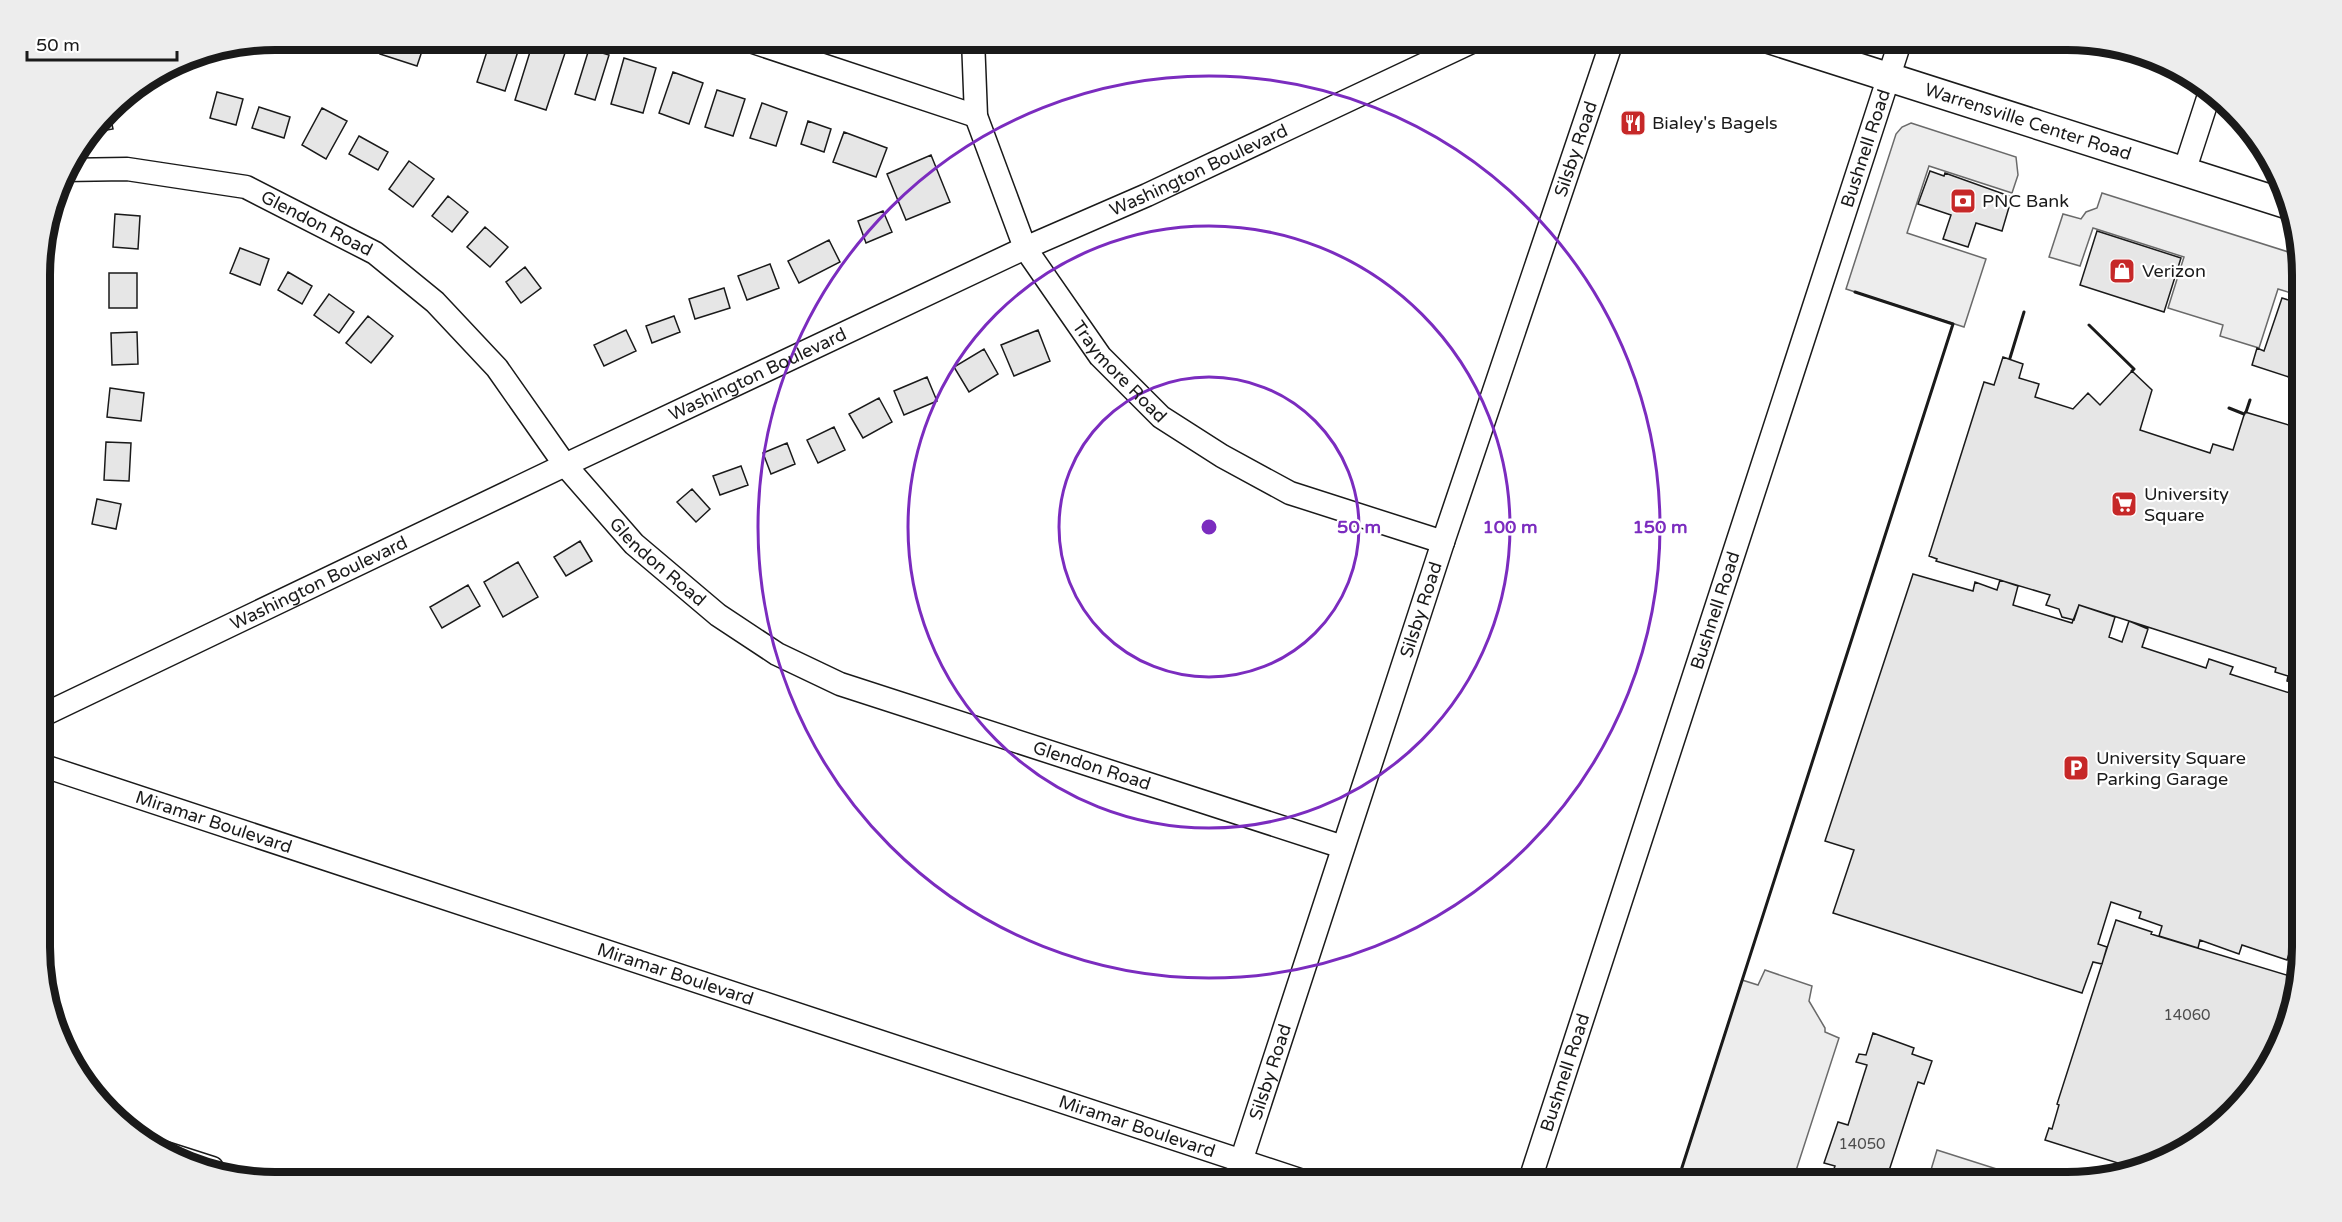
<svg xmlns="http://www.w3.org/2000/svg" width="2342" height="1222" viewBox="0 0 2342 1222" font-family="'Varela Round',sans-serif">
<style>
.parking{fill:#ededed;stroke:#6a6a6a;stroke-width:1.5}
.building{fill:#e6e6e6;stroke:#1a1a1a;stroke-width:1.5}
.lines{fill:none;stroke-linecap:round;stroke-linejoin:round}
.minor-casing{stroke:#1a1a1a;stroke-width:25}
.major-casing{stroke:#1a1a1a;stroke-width:31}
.minor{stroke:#fff;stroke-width:22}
.major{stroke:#fff;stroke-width:28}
.wall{stroke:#1a1a1a;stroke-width:3}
.ring{fill:none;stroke:#7b2cbf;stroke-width:3}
.labels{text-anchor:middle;stroke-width:4.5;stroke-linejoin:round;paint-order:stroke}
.number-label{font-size:15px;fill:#4d4d4d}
.poi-label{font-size:18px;fill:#1a1a1a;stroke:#fff;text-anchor:start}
.street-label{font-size:18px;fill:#1a1a1a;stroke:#fff}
.rim{fill:none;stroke:#1a1a1a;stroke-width:8}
.centre{fill:#7b2cbf;stroke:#fff;stroke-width:3}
.ring-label{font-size:18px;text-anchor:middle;font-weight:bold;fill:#7b2cbf;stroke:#fff;stroke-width:4.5;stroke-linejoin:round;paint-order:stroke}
</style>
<rect width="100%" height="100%" fill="#fff"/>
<path class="parking" d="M 1911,123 L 2016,157 L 2018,175 L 2012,193 L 1929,166 L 1907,233 L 1986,259 L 1964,327 L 1846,289 L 1896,134 L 1902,127 Z
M 2102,193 L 2301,256 L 2301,296 L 2278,289 L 2259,348 L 2220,336 L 2223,325 L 2168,308 L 2184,257 L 2093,228 L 2080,266 L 2049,257 L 2063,214 L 2081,219 L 2086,212 L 2097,208 Z
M 1765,970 L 1812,986 L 1809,1001 L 1825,1028 L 1825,1032 L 1839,1038 L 1792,1183 L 1677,1183 L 1742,980 L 1758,985 Z
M 1937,1150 L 2003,1171 L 2000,1183 L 1927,1183 Z"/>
<path class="building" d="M 385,39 L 426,39 L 417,66 L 380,54 Z
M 491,39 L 522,39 L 505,91 L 477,82 Z
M 534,39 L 569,41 L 546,110 L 515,100 Z
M 589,49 L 609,55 L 595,100 L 575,94 Z
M 624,58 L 656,68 L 643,113 L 611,104 Z
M 673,72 L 703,83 L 689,124 L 659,113 Z
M 717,90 L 745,99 L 733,136 L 705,127 Z
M 217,92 L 243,99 L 236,125 L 210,118 Z
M 762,103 L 787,112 L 776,146 L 750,138 Z
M 259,107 L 290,117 L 284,138 L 252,128 Z
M 322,108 L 347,121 L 326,159 L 302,145 Z
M 109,110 L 113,129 L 91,133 Z
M 808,121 L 831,129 L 824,152 L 801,144 Z
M 2245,123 L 2261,141 L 2241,137 Z
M 844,132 L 887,148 L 876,177 L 833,162 Z
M 359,136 L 388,152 L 378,170 L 349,154 Z
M 931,155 L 950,202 L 906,220 L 887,174 Z
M 409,161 L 434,179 L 413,207 L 389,189 Z
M 1930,171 L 1944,176 L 1945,173 L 2012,197 L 2002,231 L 1976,223 L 1968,247 L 1943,239 L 1951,215 L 1918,204 Z
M 448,196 L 468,212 L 452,232 L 432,216 Z
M 883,211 L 892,232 L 866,243 L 858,221 Z
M 115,214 L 140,216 L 138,249 L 113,247 Z
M 485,227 L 508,247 L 490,267 L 467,247 Z
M 2097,231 L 2181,258 L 2164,312 L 2080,285 Z
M 829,240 L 840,262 L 799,283 L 788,261 Z
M 240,248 L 269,259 L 260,285 L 230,273 Z
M 770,264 L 779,288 L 747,300 L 738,276 Z
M 525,267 L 541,288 L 521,303 L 506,282 Z
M 288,272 L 312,286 L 302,304 L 278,290 Z
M 109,273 L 137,273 L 137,308 L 109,308 Z
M 724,288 L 730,308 L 695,319 L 689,299 Z
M 329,294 L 354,312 L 339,333 L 314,315 Z
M 2282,298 L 2301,304 L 2301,381 L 2252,365 L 2257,348 L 2264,351 Z
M 368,316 L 393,336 L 371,363 L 346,343 Z
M 674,316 L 680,332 L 652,343 L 646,326 Z
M 626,330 L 636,351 L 604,366 L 594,345 Z
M 1038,330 L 1050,361 L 1014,376 L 1001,345 Z
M 137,332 L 138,364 L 112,365 L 111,333 Z
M 984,349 L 998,374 L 969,392 L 954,367 Z
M 2003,357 L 2023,364 L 2019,378 L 2039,384 L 2035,397 L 2073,409 L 2088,393 L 2100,405 L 2132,371 L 2152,390 L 2140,430 L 2210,453 L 2213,444 L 2233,450 L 2245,412 L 2302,429 L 2302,686 L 2287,681 L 2288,676 L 2275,672 L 2276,668 L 2079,605 L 2074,620 L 2062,617 L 2059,609 L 2046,605 L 2050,595 L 1936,561 L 1937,559 L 1929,556 L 1984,382 L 1994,385 Z
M 927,377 L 937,401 L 904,415 L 894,391 Z
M 110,388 L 144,393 L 141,421 L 107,417 Z
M 879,398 L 892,422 L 863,438 L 849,414 Z
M 834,427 L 845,450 L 818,463 L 807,440 Z
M 106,442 L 131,443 L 129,481 L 104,480 Z
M 787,443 L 795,464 L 771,474 L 763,453 Z
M 741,466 L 748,485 L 720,495 L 713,476 Z
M 692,489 L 710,509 L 696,522 L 677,502 Z
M 97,499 L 121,504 L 116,529 L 92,524 Z
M 580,541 L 592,561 L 566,576 L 554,557 Z
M 518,562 L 538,597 L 503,617 L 484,582 Z
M 1913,574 L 1973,591 L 1975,582 L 1997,590 L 2000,580 L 2018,586 L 2013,605 L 2072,623 L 2079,605 L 2115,617 L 2109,637 L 2122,642 L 2129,621 L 2148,629 L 2142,647 L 2206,668 L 2209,659 L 2233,667 L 2230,674 L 2296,695 L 2300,685 L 2302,686 L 2303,910 L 2287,960 L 2242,945 L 2239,954 L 2200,940 L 2198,948 L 2159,936 L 2162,926 L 2139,918 L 2141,912 L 2111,902 L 2098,944 L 2107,947 L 2102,964 L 2093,962 L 2082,993 L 1833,913 L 1854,850 L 1825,841 Z
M 468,585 L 480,606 L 442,628 L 430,607 Z
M 2116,920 L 2152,932 L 2151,934 L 2296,978 L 2279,1052 L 2244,1103 L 2198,1144 L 2143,1171 L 2045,1140 L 2049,1128 L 2052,1129 L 2059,1105 L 2057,1104 Z
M 1873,1033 L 1914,1048 L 1912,1054 L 1932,1061 L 1924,1084 L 1918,1082 L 1885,1183 L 1829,1183 L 1835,1166 L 1824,1163 L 1838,1122 L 1848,1125 L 1867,1065 L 1856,1062 L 1859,1054 L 1866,1055 Z"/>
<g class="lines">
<g class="minor-casing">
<g id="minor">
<path d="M 744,39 L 976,116"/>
<path id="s1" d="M 973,39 L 976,116 L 1025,248 L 1100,356 L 1161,417 L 1222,456 L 1290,493 L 1443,542"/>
<path id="s2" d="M 63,170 L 127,169 L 246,187 L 375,253 L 435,302 L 497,368 L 565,465 L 634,544 L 718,615 L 777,654 L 840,684 L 1343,847"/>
<path d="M 2184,172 L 2211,89"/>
<path id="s3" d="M 41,716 L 565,465 L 1025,248 L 1147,195 L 1478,39"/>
<path id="s4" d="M 41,765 L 1309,1183"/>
<path d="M 159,1151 L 212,1168"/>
<path id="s5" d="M 1234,1183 L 1443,542 L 1609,50 L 1608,39"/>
<path id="s6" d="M 1529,1183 L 1901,39"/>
</g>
</g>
<g class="major-casing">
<g id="major">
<path id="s7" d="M 1769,39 L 2286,204"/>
</g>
</g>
<use href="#minor" class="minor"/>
<use href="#major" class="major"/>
<path class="wall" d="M 2089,325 L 2134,369 L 2132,371
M 2010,358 L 2024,312
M 2229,408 L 2244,414
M 2246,412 L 2250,400
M 1677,1183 L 1953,324 L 1855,292"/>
</g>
<g class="ring">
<circle cx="1209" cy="527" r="150"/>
<circle cx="1209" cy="527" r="301"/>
<circle cx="1209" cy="527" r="451"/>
</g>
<defs>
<g id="restaurant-square" transform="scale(1.35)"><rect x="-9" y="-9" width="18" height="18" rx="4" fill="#c62828" stroke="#fff"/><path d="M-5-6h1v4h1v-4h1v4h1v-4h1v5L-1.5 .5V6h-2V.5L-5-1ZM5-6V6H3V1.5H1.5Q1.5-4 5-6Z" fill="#fff"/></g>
<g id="bank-square" transform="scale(1.35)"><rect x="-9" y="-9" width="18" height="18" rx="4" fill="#c62828" stroke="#fff"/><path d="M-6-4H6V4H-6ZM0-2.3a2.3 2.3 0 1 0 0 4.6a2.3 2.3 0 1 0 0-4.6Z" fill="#fff"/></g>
<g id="shop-square" transform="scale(1.35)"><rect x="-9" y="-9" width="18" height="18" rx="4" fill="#c62828" stroke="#fff"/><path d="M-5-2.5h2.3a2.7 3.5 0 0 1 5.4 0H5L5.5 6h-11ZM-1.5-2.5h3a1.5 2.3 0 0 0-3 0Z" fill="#fff"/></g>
<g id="supermarket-square" transform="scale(1.35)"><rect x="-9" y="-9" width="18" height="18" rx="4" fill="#c62828" stroke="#fff"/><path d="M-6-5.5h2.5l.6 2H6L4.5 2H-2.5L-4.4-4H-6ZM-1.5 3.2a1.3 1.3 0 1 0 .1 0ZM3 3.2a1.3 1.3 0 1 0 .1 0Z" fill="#fff"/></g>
<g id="parking-square" transform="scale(1.35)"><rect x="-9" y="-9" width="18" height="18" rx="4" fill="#c62828" stroke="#fff"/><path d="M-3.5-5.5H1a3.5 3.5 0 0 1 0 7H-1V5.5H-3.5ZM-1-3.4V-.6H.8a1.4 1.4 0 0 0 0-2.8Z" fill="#fff"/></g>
</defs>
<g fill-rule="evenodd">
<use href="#restaurant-square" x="1633" y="123"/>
<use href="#bank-square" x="1963" y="201"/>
<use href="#shop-square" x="2122" y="271"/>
<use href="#supermarket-square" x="2124" y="504"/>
<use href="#parking-square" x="2076" y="768"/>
</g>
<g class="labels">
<g class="number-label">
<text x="2187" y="1020">14060</text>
<text x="1862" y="1149">14050</text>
</g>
<g class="poi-label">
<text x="1652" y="129">Bialey's Bagels</text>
<text x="1982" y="207">PNC Bank</text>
<text x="2142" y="277">Verizon</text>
<text x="2144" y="500">University<tspan x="2144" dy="21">Square</tspan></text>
<text x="2096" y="764">University Square<tspan x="2096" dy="21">Parking Garage</tspan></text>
</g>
<g class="street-label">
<text dy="6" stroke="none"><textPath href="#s7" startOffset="272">Warrensville Center Road</textPath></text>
<text dy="6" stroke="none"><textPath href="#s5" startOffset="1089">Silsby Road</textPath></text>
<text dy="6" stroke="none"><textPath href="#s6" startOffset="1088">Bushnell Road</textPath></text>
<text dy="6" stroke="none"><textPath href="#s3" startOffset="1280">Washington Boulevard</textPath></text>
<text dy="6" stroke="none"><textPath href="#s2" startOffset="264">Glendon Road</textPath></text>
<text dy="6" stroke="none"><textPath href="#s1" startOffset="374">Traymore Road</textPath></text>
<text dy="6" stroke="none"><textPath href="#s3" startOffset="794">Washington Boulevard</textPath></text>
<text dy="6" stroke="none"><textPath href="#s2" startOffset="750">Glendon Road</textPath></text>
<text dy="6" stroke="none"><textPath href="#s3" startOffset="308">Washington Boulevard</textPath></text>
<text dy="6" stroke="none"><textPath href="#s5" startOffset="603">Silsby Road</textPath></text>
<text dy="6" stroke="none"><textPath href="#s6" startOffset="602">Bushnell Road</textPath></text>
<text dy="6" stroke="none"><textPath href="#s2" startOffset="1236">Glendon Road</textPath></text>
<text dy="6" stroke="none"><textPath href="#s4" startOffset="182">Miramar Boulevard</textPath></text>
<text dy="6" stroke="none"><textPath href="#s4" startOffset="668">Miramar Boulevard</textPath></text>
<text dy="6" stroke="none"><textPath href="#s5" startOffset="117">Silsby Road</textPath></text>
<text dy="6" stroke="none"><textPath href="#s6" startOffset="116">Bushnell Road</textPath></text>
<text dy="6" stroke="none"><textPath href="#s4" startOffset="1154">Miramar Boulevard</textPath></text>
</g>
</g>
<path d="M0 0H2342V1222H0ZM275 50H2067A225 225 0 0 1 2292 275V947A225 225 0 0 1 2067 1172H275A225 225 0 0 1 50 947V275A225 225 0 0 1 275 50Z" fill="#ededed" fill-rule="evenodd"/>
<path class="rim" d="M275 50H2067A225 225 0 0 1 2292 275V947A225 225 0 0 1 2067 1172H275A225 225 0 0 1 50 947V275A225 225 0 0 1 275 50Z"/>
<circle cx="1209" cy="527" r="9" class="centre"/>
<g class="ring-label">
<text x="1359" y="533">50 m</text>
<text x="1510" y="533">100 m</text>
<text x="1660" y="533">150 m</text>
</g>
<path d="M27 51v9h150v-9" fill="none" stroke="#1a1a1a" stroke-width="3"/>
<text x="36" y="51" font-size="18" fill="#1a1a1a" stroke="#ffffff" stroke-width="4.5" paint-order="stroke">50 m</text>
</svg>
